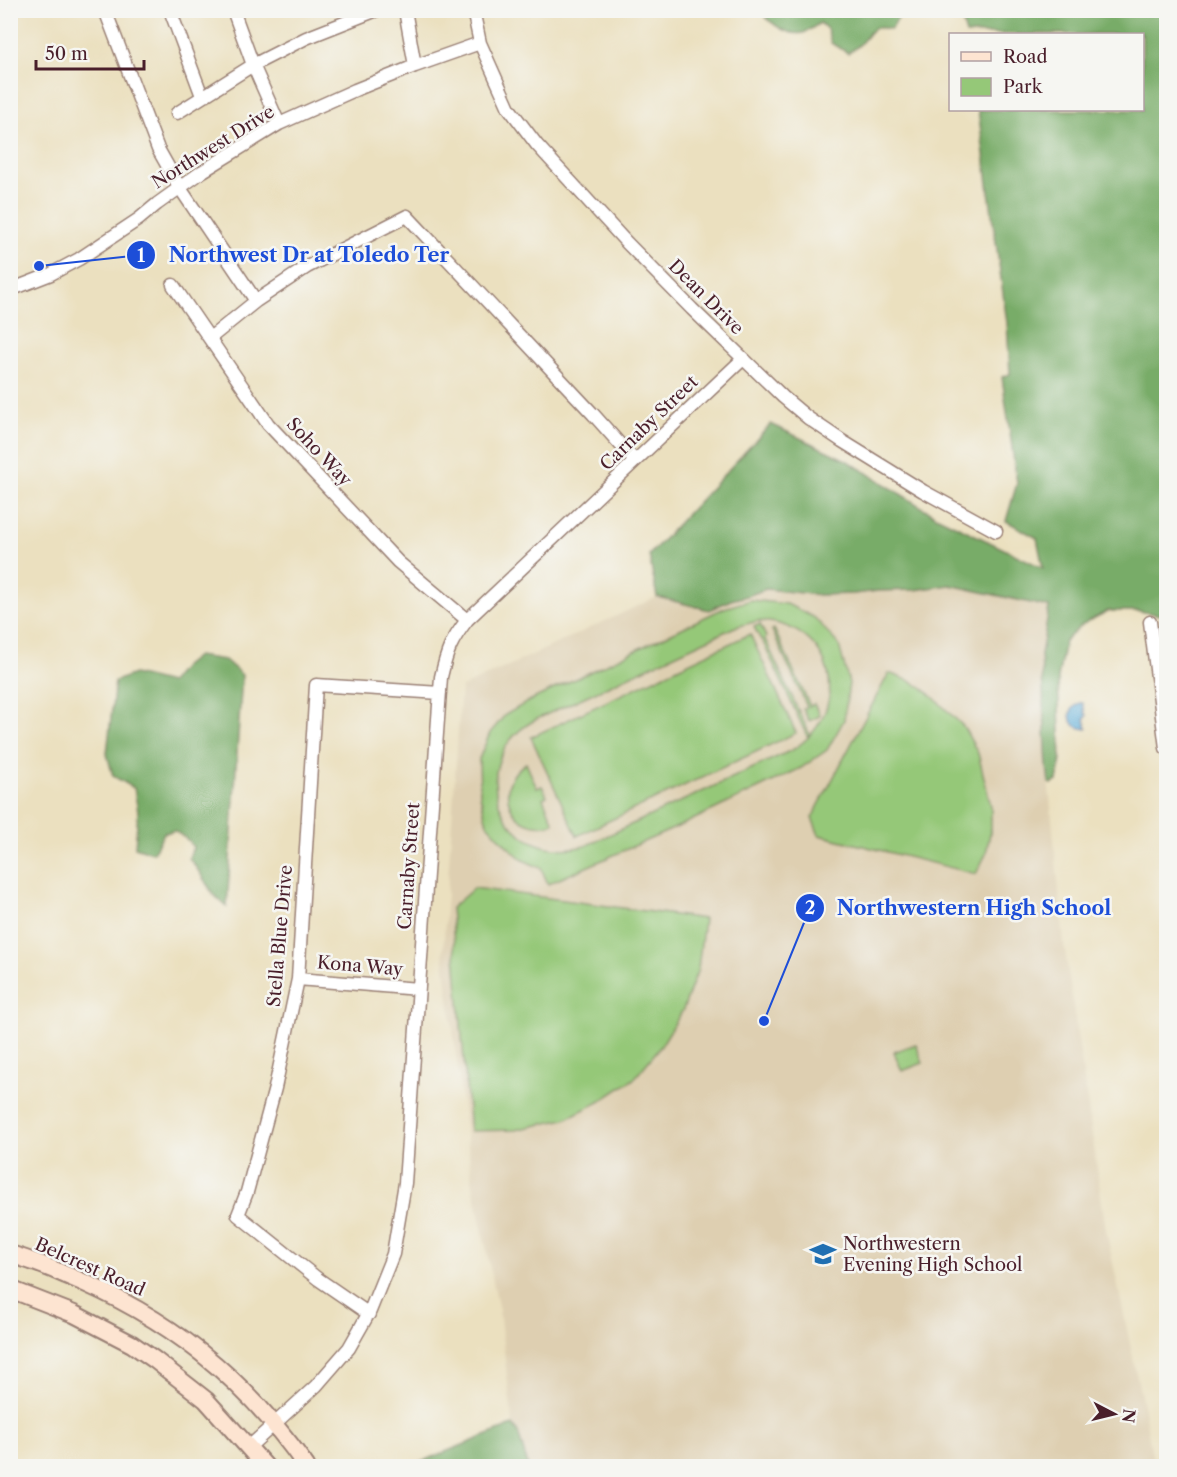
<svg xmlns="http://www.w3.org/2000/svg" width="1177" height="1477" viewBox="0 0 1177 1477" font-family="'Libre Caslon Text',serif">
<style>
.built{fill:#decfb1}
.green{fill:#95c878;stroke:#707452;stroke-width:1.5;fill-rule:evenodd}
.forest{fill:#78ac68;stroke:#61664a;stroke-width:1.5}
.water{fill:#5faed9;stroke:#546682;stroke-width:1.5}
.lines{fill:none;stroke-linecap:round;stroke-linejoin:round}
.street-casing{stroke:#9a8075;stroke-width:15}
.secondary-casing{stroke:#9a8075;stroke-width:20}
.street{stroke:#fff;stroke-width:12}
.secondary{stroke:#fde4d1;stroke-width:16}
.labels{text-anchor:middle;stroke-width:5;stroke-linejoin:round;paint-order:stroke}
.street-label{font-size:18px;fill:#4a1f2b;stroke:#f6f6f2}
.poi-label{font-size:18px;fill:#4a1f2b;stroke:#f6f6f2;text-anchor:start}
.leader{fill:none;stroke:#1d4ed8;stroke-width:2}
.callout-dot{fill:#1d4ed8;stroke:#f6f6f2;stroke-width:2}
.mark-label{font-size:18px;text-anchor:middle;font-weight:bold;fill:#fff}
.callout-label{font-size:20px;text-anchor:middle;font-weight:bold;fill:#1d4ed8;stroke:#f6f6f2;stroke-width:5;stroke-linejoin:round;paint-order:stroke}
</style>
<rect width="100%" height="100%" fill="#f6f6f2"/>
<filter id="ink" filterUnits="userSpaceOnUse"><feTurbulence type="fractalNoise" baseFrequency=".0167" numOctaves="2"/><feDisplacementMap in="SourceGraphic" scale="12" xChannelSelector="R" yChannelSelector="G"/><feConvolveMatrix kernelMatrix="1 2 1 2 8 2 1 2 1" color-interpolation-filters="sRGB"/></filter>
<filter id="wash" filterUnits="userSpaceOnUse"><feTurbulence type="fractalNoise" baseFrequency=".008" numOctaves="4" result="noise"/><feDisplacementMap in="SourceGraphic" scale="24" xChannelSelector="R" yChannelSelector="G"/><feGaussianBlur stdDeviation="1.35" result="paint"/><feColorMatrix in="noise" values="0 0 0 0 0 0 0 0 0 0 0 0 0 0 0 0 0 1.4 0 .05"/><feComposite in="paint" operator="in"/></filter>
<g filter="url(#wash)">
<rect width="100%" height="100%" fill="#ebe0bf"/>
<path class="built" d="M 766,555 L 950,585 L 1049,607 L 1041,655 L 1047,767 L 1064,944 L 1106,1230 L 1144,1410 L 1154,1466 L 528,1466 L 518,1432 L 513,1425 L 499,1310 L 473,1186 L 443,953 L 461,688 L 657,597 Z"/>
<path class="green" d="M 751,600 L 787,604 L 815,618 L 839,645 L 849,683 L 844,720 L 827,750 L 801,768 L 682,825 L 548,884 L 541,868 L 523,860 L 506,845 L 487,824 L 480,795 L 479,759 L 490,733 L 505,715 L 531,700 L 724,608 ZM 758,621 C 834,623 856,710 792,750 L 585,846 C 498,867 459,757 539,718 L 735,627 Z
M 760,624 L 766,637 L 765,639 L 810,735 L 807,736 L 762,640 L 761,640 L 754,627 Z
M 774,629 L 810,706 L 814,704 L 820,716 L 809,721 L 803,709 L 807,707 L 772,630 Z
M 750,634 L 796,733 L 577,836 L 531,737 Z
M 889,673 L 913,682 L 929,693 L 963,726 L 978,753 L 991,806 L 991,828 L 986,854 L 976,874 L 819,835 L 812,818 Z
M 526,763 L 537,788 L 542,786 L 547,796 L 543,798 L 554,823 C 513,837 489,787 526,763 Z
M 474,888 L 704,919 L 698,969 L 683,1010 L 661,1046 L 634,1079 L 599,1102 L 565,1119 L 515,1130 L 470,1131 L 451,908 Z
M 916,1044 L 923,1063 L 902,1071 L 894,1052 Z"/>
<path class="forest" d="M 768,10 L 903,10 L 903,11 L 891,29 C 868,25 874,30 860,44 C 857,48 852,50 848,53 L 831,43 L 827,29 L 820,23 C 815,26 808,32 803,33 C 788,36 776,26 765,17 Z
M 959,11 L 1166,11 L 1166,616 L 1139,611 L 1108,611 L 1083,624 L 1065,641 L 1058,678 L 1061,760 L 1057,781 L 1052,784 L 1049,783 L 1047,767 L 1041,655 L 1049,607 L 950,585 L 915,590 L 878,591 L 854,594 L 819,595 L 766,589 L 747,596 L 731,600 L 709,610 L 657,597 L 649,555 L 771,424 L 846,460 L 936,516 L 1043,568 L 1037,538 L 1006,521 L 1017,483 L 1002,377 L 1010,374 L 1007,323 L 978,110 L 1142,110 L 1142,34 L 966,34 Z
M 197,656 L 225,660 L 242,675 L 227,907 L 213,894 L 200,873 L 189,858 L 193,847 L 189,841 L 175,831 L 164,833 L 153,853 L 135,847 L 138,812 L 134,788 L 113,776 L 107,754 L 115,681 L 134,674 L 170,683 L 183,667 Z
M 513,1425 L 518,1432 L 528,1466 L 410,1466 Z"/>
<path class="water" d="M 1079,703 L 1083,703 L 1085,713 L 1087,715 L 1085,719 L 1087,729 C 1069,728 1064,713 1079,703 Z"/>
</g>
<g filter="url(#ink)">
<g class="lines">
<g class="street-casing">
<path id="street" d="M 105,10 L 158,149 L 180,188 L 256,301
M 170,10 L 202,96
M 233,10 L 253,65 L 279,124
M 405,10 L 415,66
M 473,10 L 480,43 L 509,108 L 537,145 L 627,243 L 692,309 L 783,397 L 808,418 L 842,441 L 923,491 L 996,531
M 177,113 L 253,65 L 306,38 L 377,10
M 173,285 L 268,424 L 398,562 L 467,620
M 10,290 L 51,274 L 79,259 L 139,219 L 157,204 L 203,171 L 279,124 L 355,90 L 415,66 L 480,43
M 210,338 L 256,301 L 307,267 L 407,216 L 593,414 L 635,461
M 1150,622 L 1166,748
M 298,979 L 418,989
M 369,1314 L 318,1279 L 238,1215 L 247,1192 L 275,1088 L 298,979 L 316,685 L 440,693
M 249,1447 L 316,1386 L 349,1348 L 370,1311 L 393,1254 L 405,1183 L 441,677 C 447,651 451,641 467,620 L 743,359"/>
</g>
<g class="secondary-casing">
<path id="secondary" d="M 10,1254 C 30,1260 48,1267 66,1275 C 167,1316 244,1377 306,1466
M 10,1289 L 74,1314 L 132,1344 L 155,1360 L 206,1400 L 265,1466"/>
</g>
<use href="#street" class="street"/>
<use href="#secondary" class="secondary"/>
</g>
</g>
<defs>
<g id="school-bare" transform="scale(2.07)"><path d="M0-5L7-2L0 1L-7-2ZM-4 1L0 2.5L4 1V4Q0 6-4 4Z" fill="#1f6fb2" stroke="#f6f6f2" stroke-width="2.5" paint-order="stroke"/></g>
</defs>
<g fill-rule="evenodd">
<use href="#school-bare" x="823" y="1254"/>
</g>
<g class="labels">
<g class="street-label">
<text transform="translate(213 147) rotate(-32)" y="6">Northwest Drive</text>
<text transform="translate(706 297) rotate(45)" y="6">Dean Drive</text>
<text transform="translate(649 423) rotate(-44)" y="6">Carnaby Street</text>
<text transform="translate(319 452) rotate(47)" y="6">Soho Way</text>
<text transform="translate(409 866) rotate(-86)" y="6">Carnaby Street</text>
<text transform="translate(280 936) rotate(-85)" y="6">Stella Blue Drive</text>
<text transform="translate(360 966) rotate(5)" y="6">Kona Way</text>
<text transform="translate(90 1267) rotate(24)" y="6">Belcrest Road</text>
</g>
<g class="poi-label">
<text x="843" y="1250">Northwestern<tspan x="843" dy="21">Evening High School</tspan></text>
</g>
</g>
<path class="leader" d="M39 266L141 255M764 1021L810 908"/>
<g class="callout-dot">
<circle cx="39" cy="266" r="6"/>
<circle cx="764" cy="1021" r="6"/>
<circle cx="141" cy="255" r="15"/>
<circle cx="810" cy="908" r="15"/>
</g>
<g class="mark-label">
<text x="141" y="262">1</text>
<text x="810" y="914">2</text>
</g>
<g class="callout-label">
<text x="309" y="262">Northwest Dr at Toledo Ter</text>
<text x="974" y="915">Northwestern High School</text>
</g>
<rect width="1177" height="1477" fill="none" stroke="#f6f6f2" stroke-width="36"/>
<rect x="949" y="33" width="195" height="78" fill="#f6f6f2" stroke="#b1a0a2" stroke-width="1.5"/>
<rect x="961" y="52" width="30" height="9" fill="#fde4d1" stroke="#b1a0a2" stroke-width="1.5"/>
<text x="1003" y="63" font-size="18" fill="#4a1f2b">Road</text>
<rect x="961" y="78" width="30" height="18" fill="#95c878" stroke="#b1a0a2" stroke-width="1.5"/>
<text x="1003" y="93" font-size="18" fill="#4a1f2b">Park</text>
<g transform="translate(1114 1414) rotate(97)" stroke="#f6f6f2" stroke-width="4.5" paint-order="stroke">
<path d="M0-4.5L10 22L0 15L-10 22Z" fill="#4a1f2b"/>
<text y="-9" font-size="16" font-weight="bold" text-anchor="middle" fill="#4a1f2b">N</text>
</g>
<path d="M36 60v9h108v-9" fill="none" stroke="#4a1f2b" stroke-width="3"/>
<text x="45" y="60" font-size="18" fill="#4a1f2b" stroke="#f6f6f2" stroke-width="4.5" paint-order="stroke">50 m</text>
</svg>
